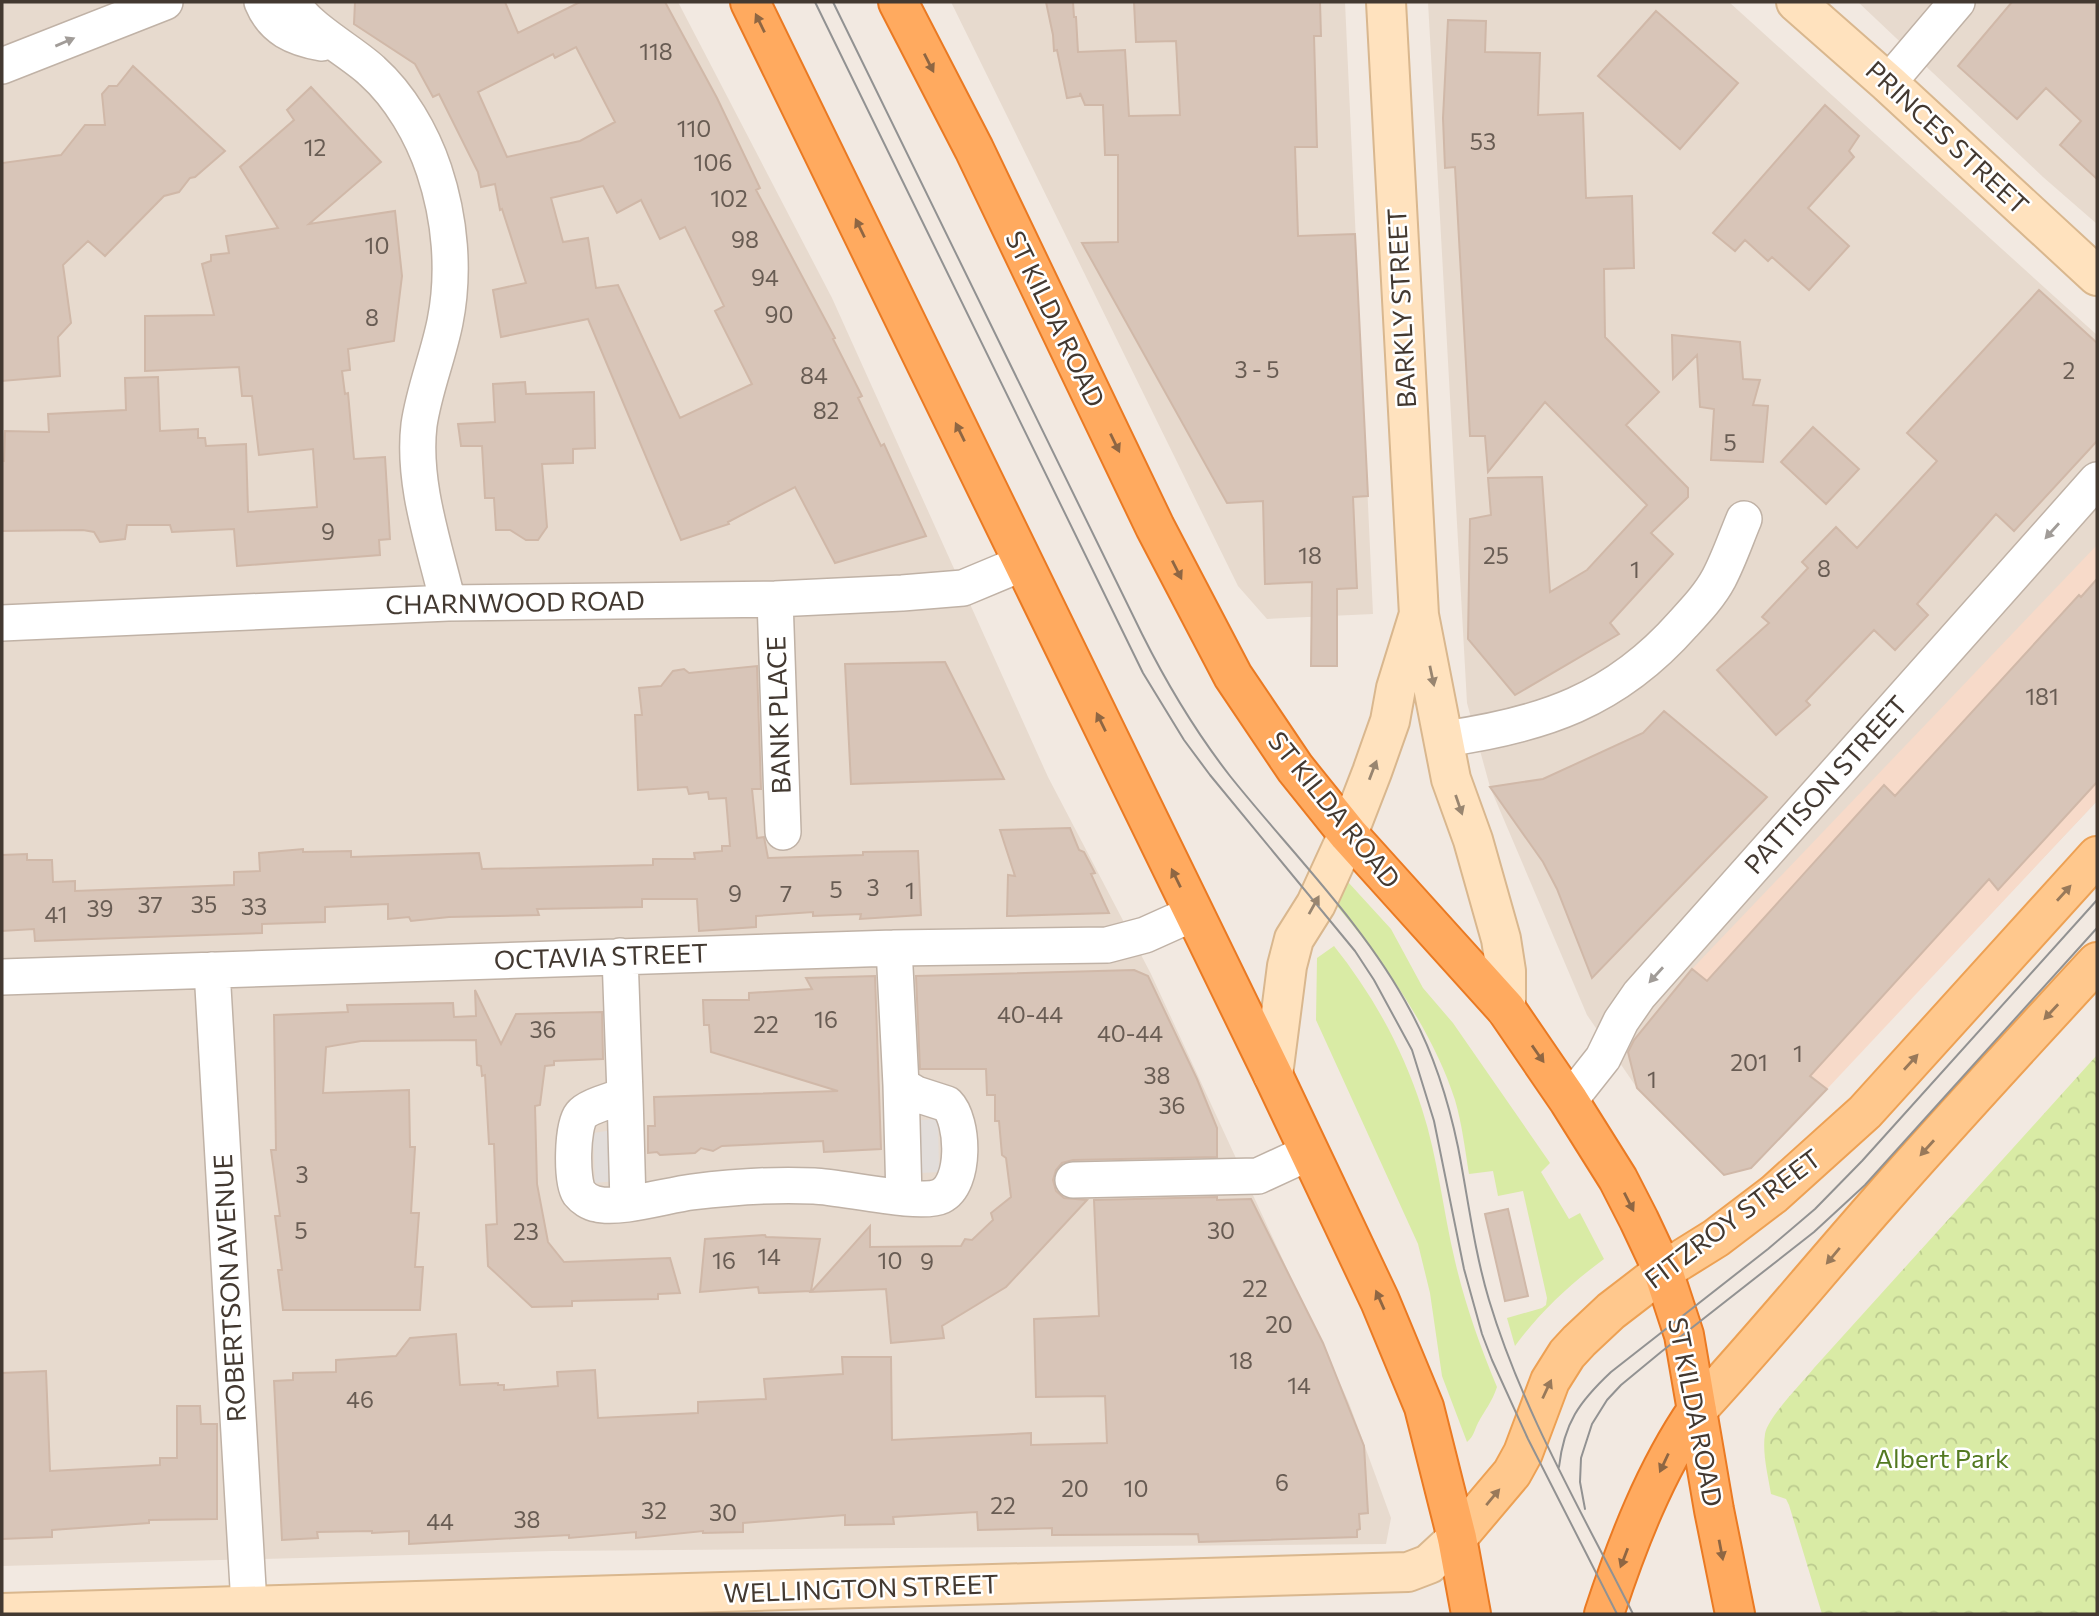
<svg xmlns="http://www.w3.org/2000/svg" width="2099" height="1616" viewBox="0 0 2099 1616" font-family="Commissioner,sans-serif">
<style>
.residential{fill:#e7dace}
.commercial{fill:#f7dac9}
.grass{fill:#d9eba5}
.park{fill:url(#park-crowns)}
.parking{fill:#e2ddda}
.building{fill:#d8c5b8;stroke:#d0b8a8;stroke-width:2;fill-rule:evenodd}
.lines{fill:none;stroke-linecap:round;stroke-linejoin:round}
.street-casing{stroke:#c0b2a6;stroke-width:38}
.secondary-casing{stroke:#d9b78e;stroke-width:42}
.primary-casing{stroke:#eda154;stroke-width:42}
.highway-casing{stroke:#ea7a23;stroke-width:42}
.street{stroke:#fff;stroke-width:35}
.secondary{stroke:#ffe2be;stroke-width:38}
.primary{stroke:#ffc88d;stroke-width:38}
.highway{stroke:#ffaa5f;stroke-width:38}
.tram{stroke:#929292;stroke-width:2}
.oneway{fill:#8e6643}
.oneway2{fill:#a19c98}
.oneway3{fill:#988570}
.oneway4{fill:#98795a}
.labels{text-anchor:middle;stroke-width:5;stroke-linejoin:round;paint-order:stroke}
.number-label{font-size:23px;fill:#685c53}
.street-label{font-size:26px;fill:#433931;stroke:#fff}
.park-label{font-size:26px;fill:#537921;stroke:#fff}
</style>
<defs>
<pattern id="park-crowns" width="20" height="18" patternUnits="userSpaceOnUse" patternTransform="scale(1.75)"><rect width="20" height="18" fill="#d9eba5"/><path d="M2 6a3 3 0 1 1 6 0M12 15a3 3 0 1 1 6 0" fill="none" stroke="#bbca8e"/></pattern>
</defs>
<rect width="100%" height="100%" fill="#f2e9e1"/>
<path class="residential" d="M 2,2 L 678,2 L 832,298 L 1048,777 L 1151,974 L 1349,1403 L 1391,1518 L 1386,1544 L 552,1551 L 2,1566 Z
M 951,2 L 1345,2 L 1373,614 L 1267,619 L 1238,586 Z
M 1428,2 L 1729,2 L 2097,335 L 2097,801 L 1751,1168 L 1724,1175 L 1637,1088 L 1587,1015 L 1490,787 L 1467,703 Z
M 1858,2 L 2097,2 L 2097,224 L 2043,177 Z"/>
<path class="commercial" d="M 2097,545 L 2097,801 L 1827,1089 L 1692,969 Z"/>
<path class="grass" d="M 1348,882 L 1391,929 L 1423,988 L 1453,1023 L 1550,1163 L 1541,1172 L 1569,1219 L 1580,1213 L 1604,1259 C 1570,1284 1540,1312 1515,1346 L 1507,1318 L 1542,1308 L 1546,1305 L 1547,1298 L 1523,1191 L 1498,1196 L 1493,1171 L 1469,1174 C 1465,1149 1462,1124 1455,1100 C 1433,1031 1383,961 1337,906 Z
M 1334,946 C 1373,995 1403,1049 1422,1109 C 1438,1158 1443,1211 1455,1261 C 1465,1304 1480,1346 1497,1387 C 1492,1402 1485,1410 1478,1423 C 1474,1431 1474,1436 1467,1442 L 1442,1376 L 1430,1293 L 1418,1244 L 1316,1020 L 1317,958 Z"/>
<path class="park" d="M 2097,1055 L 2097,1614 L 1822,1614 L 1789,1505 L 1786,1499 L 1771,1494 C 1768,1475 1762,1453 1765,1434 C 1768,1417 1802,1383 1814,1368 Z"/>
<path class="parking" d="M 938,1119 L 939,1172 L 903,1174 L 903,1121 Z
M 626,1128 L 627,1180 L 595,1183 L 593,1133 Z"/>
<path class="building" d="M 355,2 L 505,2 L 518,33 L 580,2 L 665,2 L 717,98 L 760,188 L 756,190 L 835,338 L 833,339 L 862,396 L 858,398 L 881,446 L 884,444 L 926,536 L 835,563 L 795,487 L 728,522 L 729,524 L 681,540 L 588,319 L 501,337 L 493,290 L 526,283 L 502,209 L 500,210 L 495,184 L 481,187 L 478,172 L 439,94 L 433,97 L 415,64 L 354,24 ZM 576,47 L 615,122 L 580,141 L 507,157 L 478,92 L 553,54 L 555,58 ZM 603,186 L 617,213 L 641,200 L 660,239 L 685,227 L 724,306 L 715,311 L 752,384 L 680,418 L 618,285 L 596,288 L 588,238 L 563,242 L 551,198 Z
M 1046,2 L 1073,2 L 1074,17 L 1076,17 L 1078,52 L 1125,50 L 1129,116 L 1180,115 L 1176,41 L 1136,42 L 1134,2 L 1320,2 L 1321,36 L 1314,36 L 1317,147 L 1295,147 L 1298,236 L 1355,234 L 1368,496 L 1353,497 L 1357,588 L 1337,589 L 1337,666 L 1311,666 L 1312,582 L 1265,584 L 1263,501 L 1227,503 L 1082,243 L 1118,242 L 1118,155 L 1105,155 L 1103,105 L 1085,105 L 1080,93 L 1080,96 L 1067,98 L 1057,50 L 1054,51 L 1053,35 Z
M 2012,2 L 2097,2 L 2097,179 L 2060,145 L 2081,121 L 2046,88 L 2017,119 L 1958,66 Z
M 1656,11 L 1738,83 L 1680,149 L 1598,76 Z
M 1448,20 L 1486,21 L 1485,52 L 1540,53 L 1538,115 L 1583,113 L 1586,198 L 1632,196 L 1634,268 L 1604,269 L 1605,337 L 1659,392 L 1626,425 L 1688,488 L 1688,497 L 1651,533 L 1673,554 L 1610,623 L 1619,634 L 1515,695 L 1468,639 L 1470,519 L 1491,515 L 1488,478 L 1542,477 L 1550,592 L 1587,570 L 1647,505 L 1545,402 L 1488,472 L 1485,436 L 1470,436 L 1455,167 L 1445,168 L 1443,118 Z
M 133,66 L 225,151 L 195,177 L 190,178 L 179,192 L 164,196 L 105,256 L 88,241 L 63,265 L 71,323 L 58,337 L 60,376 L 2,381 L 2,163 L 61,155 L 85,125 L 105,125 L 102,94 L 109,86 L 117,86 Z
M 311,87 L 381,162 L 309,224 L 395,211 L 402,276 L 394,341 L 348,349 L 350,370 L 342,371 L 345,394 L 348,393 L 354,459 L 385,457 L 390,539 L 379,540 L 380,555 L 237,566 L 234,529 L 172,532 L 170,525 L 127,525 L 125,539 L 100,542 L 94,532 L 83,530 L 2,531 L 2,461 L 4,461 L 5,431 L 49,432 L 48,414 L 126,410 L 125,378 L 158,377 L 160,431 L 198,429 L 198,438 L 205,438 L 206,446 L 246,444 L 248,512 L 317,507 L 313,449 L 259,455 L 252,396 L 242,396 L 239,367 L 145,371 L 145,316 L 214,315 L 202,264 L 211,261 L 211,255 L 229,253 L 226,236 L 278,228 L 240,167 L 294,120 L 287,110 Z
M 1825,105 L 1859,136 L 1849,151 L 1854,157 L 1808,208 L 1849,246 L 1809,290 L 1772,257 L 1768,261 L 1745,240 L 1735,251 L 1713,233 Z
M 2039,290 L 2097,343 L 2097,441 L 2014,531 L 1996,514 L 1917,604 L 1928,615 L 1895,650 L 1874,630 L 1806,701 L 1810,705 L 1776,735 L 1717,670 L 1769,623 L 1762,617 L 1808,568 L 1802,562 L 1836,527 L 1857,548 L 1937,461 L 1907,433 Z
M 1672,335 L 1740,342 L 1743,379 L 1760,380 L 1753,405 L 1768,406 L 1763,462 L 1711,460 L 1714,409 L 1700,407 L 1697,355 L 1673,379 Z
M 525,382 L 526,394 L 594,392 L 595,448 L 573,449 L 573,463 L 542,464 L 547,527 L 538,540 L 526,540 L 510,530 L 496,530 L 494,498 L 485,498 L 482,446 L 461,446 L 458,424 L 495,422 L 493,384 Z
M 1813,427 L 1859,469 L 1826,504 L 1781,462 Z
M 2097,579 L 2097,782 L 1998,890 L 1989,879 L 1810,1076 L 1827,1089 L 1751,1168 L 1724,1175 L 1637,1088 L 1628,1052 L 1634,1040 L 1692,969 L 1707,981 L 1884,785 L 1895,796 L 2079,595 L 2081,597 Z
M 945,662 L 1004,779 L 851,784 L 845,664 Z
M 757,666 L 761,789 L 752,789 L 757,838 L 764,837 L 768,858 L 863,855 L 863,852 L 918,851 L 921,915 L 860,919 L 861,914 L 813,916 L 813,912 L 756,916 L 756,927 L 699,931 L 697,899 L 642,899 L 642,907 L 537,909 L 539,915 L 449,917 L 411,921 L 409,917 L 388,919 L 388,904 L 325,907 L 325,922 L 262,924 L 262,933 L 35,941 L 34,929 L 2,931 L 2,855 L 27,854 L 27,860 L 52,860 L 53,882 L 75,881 L 75,891 L 234,885 L 234,872 L 260,871 L 259,853 L 303,849 L 303,852 L 351,851 L 351,857 L 479,853 L 482,869 L 653,865 L 653,859 L 695,859 L 694,853 L 722,851 L 722,846 L 730,846 L 726,798 L 709,799 L 708,792 L 689,794 L 687,787 L 638,790 L 635,715 L 642,715 L 639,688 L 661,686 L 673,671 L 684,669 L 689,673 Z
M 1664,711 L 1767,797 L 1592,978 L 1557,889 L 1543,862 L 1490,787 L 1543,779 L 1643,733 Z
M 1070,828 L 1079,850 L 1084,852 L 1095,873 L 1091,874 L 1109,913 L 1007,916 L 1008,875 L 1015,876 L 1000,830 Z
M 1134,970 L 1148,976 L 1197,1079 L 1217,1128 L 1217,1157 L 1073,1160 L 1062,1163 L 1056,1170 L 1053,1180 L 1056,1191 L 1064,1198 L 1087,1200 L 1006,1287 L 942,1326 L 944,1338 L 891,1343 L 886,1289 L 811,1292 L 870,1226 L 870,1247 L 961,1246 L 965,1239 L 972,1240 L 993,1220 L 991,1213 L 1011,1197 L 1006,1158 L 1002,1155 L 999,1121 L 995,1121 L 995,1095 L 987,1095 L 986,1069 L 920,1069 L 916,976 Z
M 875,976 L 881,1149 L 824,1152 L 823,1141 L 722,1146 L 713,1151 L 701,1148 L 695,1153 L 660,1155 L 657,1152 L 648,1153 L 648,1126 L 655,1126 L 654,1097 L 838,1091 L 711,1052 L 709,1025 L 704,1025 L 703,1000 L 749,1000 L 749,993 L 812,989 L 806,978 Z
M 475,990 L 501,1044 L 516,1014 L 602,1012 L 603,1059 L 554,1061 L 554,1065 L 545,1066 L 540,1105 L 535,1106 L 537,1184 L 548,1242 L 564,1262 L 670,1258 L 680,1293 L 658,1294 L 658,1299 L 572,1301 L 572,1306 L 532,1307 L 488,1266 L 486,1225 L 497,1224 L 494,1144 L 489,1144 L 485,1075 L 482,1076 L 481,1066 L 477,1065 L 476,1040 L 361,1041 L 326,1047 L 323,1093 L 409,1090 L 410,1147 L 415,1147 L 411,1213 L 419,1213 L 415,1267 L 423,1267 L 420,1310 L 283,1310 L 278,1270 L 282,1270 L 275,1216 L 280,1216 L 271,1150 L 276,1150 L 274,1015 L 348,1012 L 347,1005 L 453,1003 L 454,1017 L 476,1016 Z
M 1217,1197 L 1217,1200 L 1251,1199 L 1323,1343 L 1364,1446 L 1368,1513 L 1359,1514 L 1360,1529 L 1357,1530 L 1357,1537 L 1199,1542 L 1198,1534 L 1052,1535 L 1052,1528 L 978,1530 L 977,1512 L 893,1517 L 894,1524 L 845,1525 L 845,1515 L 743,1523 L 743,1532 L 703,1533 L 703,1531 L 636,1538 L 636,1532 L 569,1538 L 569,1535 L 409,1544 L 409,1531 L 372,1533 L 372,1531 L 317,1532 L 318,1538 L 282,1540 L 274,1381 L 293,1380 L 293,1373 L 336,1372 L 336,1360 L 396,1356 L 410,1338 L 456,1334 L 460,1385 L 498,1383 L 498,1385 L 504,1385 L 504,1390 L 558,1386 L 557,1372 L 595,1370 L 598,1418 L 698,1413 L 698,1402 L 766,1399 L 764,1379 L 843,1374 L 842,1357 L 891,1357 L 892,1440 L 1031,1433 L 1031,1445 L 1107,1443 L 1105,1396 L 1036,1397 L 1034,1319 L 1099,1316 L 1094,1200 Z
M 1508,1209 L 1528,1296 L 1505,1301 L 1485,1214 Z
M 765,1235 L 766,1237 L 820,1239 L 811,1291 L 759,1293 L 758,1287 L 700,1292 L 705,1239 Z
M 46,1371 L 50,1471 L 160,1465 L 160,1458 L 177,1458 L 177,1406 L 200,1406 L 201,1424 L 217,1424 L 217,1519 L 149,1520 L 149,1523 L 52,1530 L 52,1537 L 2,1539 L 2,1373 Z"/>
<g class="lines">
<g class="street-casing">
<path id="street" d="M 262,2 C 273,29 294,38 322,43
M 293,2 C 303,26 352,52 372,71 C 400,96 422,134 434,170 C 450,218 455,272 445,322 C 438,357 424,390 419,425 C 412,484 435,547 448,603
M 2,66 L 165,2
M 1888,83 L 1957,2
M 775,599 L 783,832
M 2,623 L 448,603 L 775,599 L 902,593 L 963,588 L 1023,563
M 1444,739 C 1542,725 1615,701 1683,624 C 1696,610 1710,595 1719,578 C 1729,559 1736,538 1744,519
M 620,956 L 625,1095 C 614,1100 588,1106 581,1115 C 572,1126 571,1181 579,1193 C 583,1198 590,1203 597,1204 C 618,1210 668,1195 692,1192 C 732,1187 774,1184 814,1186 C 842,1187 921,1206 941,1196 C 966,1184 964,1121 947,1104 L 916,1094 L 901,1085 L 894,948
M 212,970 L 249,1605
M 2,977 L 894,948 L 1107,945 L 1145,935 L 1194,913
M 901,1085 L 904,1198
M 625,1095 L 628,1203
M 1569,1101 L 1603,1058 L 1621,1021 L 1639,995 L 2097,480
M 1073,1180 L 1258,1176 L 1310,1152"/>
</g>
<g class="secondary-casing">
<path id="secondary" d="M 1386,2 L 1419,615 L 1451,779 L 1473,840 L 1501,939 L 1506,971 L 1506,1009
M 1796,2 L 1888,83 L 2097,276
M 1273,1075 L 1287,966 L 1294,939 L 1316,904 L 1348,834 L 1372,772 L 1390,721 L 1396,688 L 1418,617
M 2,1613 L 1408,1572 L 1429,1564 L 1457,1538"/>
</g>
<g class="primary-casing">
<path id="primary" d="M 1697,1410 C 1760,1342 1818,1271 1879,1202 C 1950,1121 2024,1041 2097,962
M 1457,1538 L 1512,1473 L 1523,1453 L 1550,1381 L 1567,1354 L 1579,1341 L 1611,1311 L 1663,1271 L 1716,1238 L 1774,1194 L 1865,1112 L 2097,856"/>
</g>
<g class="highway-casing">
<path id="highway" d="M 750,2 L 1273,1075 L 1380,1301 L 1424,1407 L 1457,1538 L 1471,1614
M 898,2 L 974,149 L 1155,527 L 1233,676 L 1295,768 L 1348,834 L 1506,1009 L 1569,1101 L 1618,1179 L 1639,1220 L 1663,1271 L 1684,1335 L 1714,1510 L 1735,1614
M 1604,1614 C 1627,1544 1655,1471 1697,1410"/>
</g>
<use href="#street" class="street"/>
<use href="#secondary" class="secondary"/>
<use href="#primary" class="primary"/>
<use href="#highway" class="highway"/>
<path class="tram" d="M 815,2 L 1143,673 L 1184,740 L 1210,775 L 1355,951 L 1374,980 L 1412,1050 L 1434,1121 L 1464,1269 L 1482,1334 L 1492,1360 L 1528,1439 L 1617,1614
M 833,2 L 1142,634 C 1167,684 1195,731 1230,776 C 1289,850 1366,926 1410,1010 C 1433,1052 1448,1099 1458,1147 C 1468,1198 1474,1250 1489,1300 C 1522,1410 1582,1512 1633,1614
M 1559,1467 C 1564,1423 1579,1402 1611,1372 L 1768,1249 L 1815,1209 L 1862,1161 L 2097,900
M 1585,1509 L 1580,1482 L 1581,1458 L 1592,1424 L 1607,1400 L 1621,1385 L 1661,1352 L 1814,1232 L 1865,1185 L 2097,928"/>
</g>
<defs><path id="oneway-solid" d="M-6-.8H1V-3.2L6.5 0L1 3.2V.8H-6Z" transform="scale(1.75)"/></defs>
<g class="oneway">
<use href="#oneway-solid" transform="translate(760 23) rotate(-116)"/>
<use href="#oneway-solid" transform="translate(929 63) rotate(63)"/>
<use href="#oneway-solid" transform="translate(860 228) rotate(-116)"/>
<use href="#oneway-solid" transform="translate(960 432) rotate(-116)"/>
<use href="#oneway-solid" transform="translate(1115 443) rotate(64)"/>
<use href="#oneway-solid" transform="translate(1177 570) rotate(63)"/>
<use href="#oneway-solid" transform="translate(1101 722) rotate(-116)"/>
<use href="#oneway-solid" transform="translate(1176 878) rotate(-116)"/>
<use href="#oneway-solid" transform="translate(1538 1054) rotate(55)"/>
<use href="#oneway-solid" transform="translate(1629 1202) rotate(63)"/>
<use href="#oneway-solid" transform="translate(1380 1300) rotate(-114)"/>
<use href="#oneway-solid" transform="translate(1664 1463) rotate(115)"/>
<use href="#oneway-solid" transform="translate(1721 1550) rotate(79)"/>
<use href="#oneway-solid" transform="translate(1624 1558) rotate(111)"/>
</g>
<g class="oneway2">
<use href="#oneway-solid" transform="translate(65 42) rotate(-23)"/>
<use href="#oneway-solid" transform="translate(2052 531) rotate(132)"/>
<use href="#oneway-solid" transform="translate(1656 975) rotate(132)"/>
</g>
<g class="oneway3">
<use href="#oneway-solid" transform="translate(1432 676) rotate(78)"/>
<use href="#oneway-solid" transform="translate(1373 770) rotate(-69)"/>
<use href="#oneway-solid" transform="translate(1459 805) rotate(71)"/>
<use href="#oneway-solid" transform="translate(1314 905) rotate(-61)"/>
</g>
<g class="oneway4">
<use href="#oneway-solid" transform="translate(2064 893) rotate(-48)"/>
<use href="#oneway-solid" transform="translate(2051 1012) rotate(133)"/>
<use href="#oneway-solid" transform="translate(1911 1062) rotate(-48)"/>
<use href="#oneway-solid" transform="translate(1927 1148) rotate(132)"/>
<use href="#oneway-solid" transform="translate(1833 1256) rotate(130)"/>
<use href="#oneway-solid" transform="translate(1547 1389) rotate(-65)"/>
<use href="#oneway-solid" transform="translate(1493 1497) rotate(-50)"/>
</g>
<g class="labels">
<g class="number-label">
<text x="656" y="60">118</text>
<text x="694" y="137">110</text>
<text x="1483" y="150">53</text>
<text x="315" y="156">12</text>
<text x="713" y="171">106</text>
<text x="729" y="207">102</text>
<text x="745" y="248">98</text>
<text x="377" y="254">10</text>
<text x="765" y="286">94</text>
<text x="779" y="323">90</text>
<text x="372" y="326">8</text>
<text x="1257" y="378">3 - 5</text>
<text x="2069" y="379">2</text>
<text x="814" y="384">84</text>
<text x="826" y="419">82</text>
<text x="1730" y="451">5</text>
<text x="328" y="540">9</text>
<text x="1310" y="564">18</text>
<text x="1496" y="564">25</text>
<text x="1824" y="577">8</text>
<text x="1635" y="578">1</text>
<text x="2042" y="705">181</text>
<text x="873" y="896">3</text>
<text x="836" y="898">5</text>
<text x="910" y="899">1</text>
<text x="735" y="902">9</text>
<text x="786" y="902">7</text>
<text x="150" y="913">37</text>
<text x="204" y="913">35</text>
<text x="254" y="915">33</text>
<text x="100" y="917">39</text>
<text x="56" y="923">41</text>
<text x="1030" y="1023">40-44</text>
<text x="826" y="1028">16</text>
<text x="766" y="1033">22</text>
<text x="543" y="1038">36</text>
<text x="1130" y="1042">40-44</text>
<text x="1798" y="1062">1</text>
<text x="1749" y="1071">201</text>
<text x="1157" y="1084">38</text>
<text x="1652" y="1088">1</text>
<text x="1172" y="1114">36</text>
<text x="302" y="1183">3</text>
<text x="301" y="1239">5</text>
<text x="1221" y="1239">30</text>
<text x="526" y="1240">23</text>
<text x="769" y="1265">14</text>
<text x="724" y="1269">16</text>
<text x="890" y="1269">10</text>
<text x="927" y="1270">9</text>
<text x="1255" y="1297">22</text>
<text x="1279" y="1333">20</text>
<text x="1241" y="1369">18</text>
<text x="1299" y="1394">14</text>
<text x="360" y="1408">46</text>
<text x="1282" y="1491">6</text>
<text x="1075" y="1497">20</text>
<text x="1136" y="1497">10</text>
<text x="1003" y="1514">22</text>
<text x="654" y="1519">32</text>
<text x="723" y="1521">30</text>
<text x="527" y="1528">38</text>
<text x="440" y="1530">44</text>
</g>
<g class="street-label">
<text transform="translate(1947 138) rotate(43)" y="9">PRINCES STREET</text>
<text transform="translate(1402 308) rotate(-93)" y="9">BARKLY STREET</text>
<text transform="translate(1055 319) rotate(64)" y="9">ST KILDA ROAD</text>
<text transform="translate(515 603) rotate(-1)" y="9">CHARNWOOD ROAD</text>
<text transform="translate(779 715) rotate(-92)" y="9">BANK PLACE</text>
<text transform="translate(1826 785) rotate(-48)" y="9">PATTISON STREET</text>
<text transform="translate(1334 810) rotate(51)" y="9">ST KILDA ROAD</text>
<text transform="translate(601 957) rotate(-2)" y="9">OCTAVIA STREET</text>
<text transform="translate(1733 1219) rotate(-37)" y="9">FITZROY STREET</text>
<text transform="translate(230 1288) rotate(-93)" y="9">ROBERTSON AVENUE</text>
<text transform="translate(1695 1412) rotate(79)" y="9">ST KILDA ROAD</text>
<text transform="translate(861 1589) rotate(-2)" y="9">WELLINGTON STREET</text>
</g>
<g class="park-label">
<text x="1942" y="1468">Albert Park</text>
</g>
</g>
<rect width="2099" height="1616" fill="none" stroke="#433931" stroke-width="7"/>
</svg>
